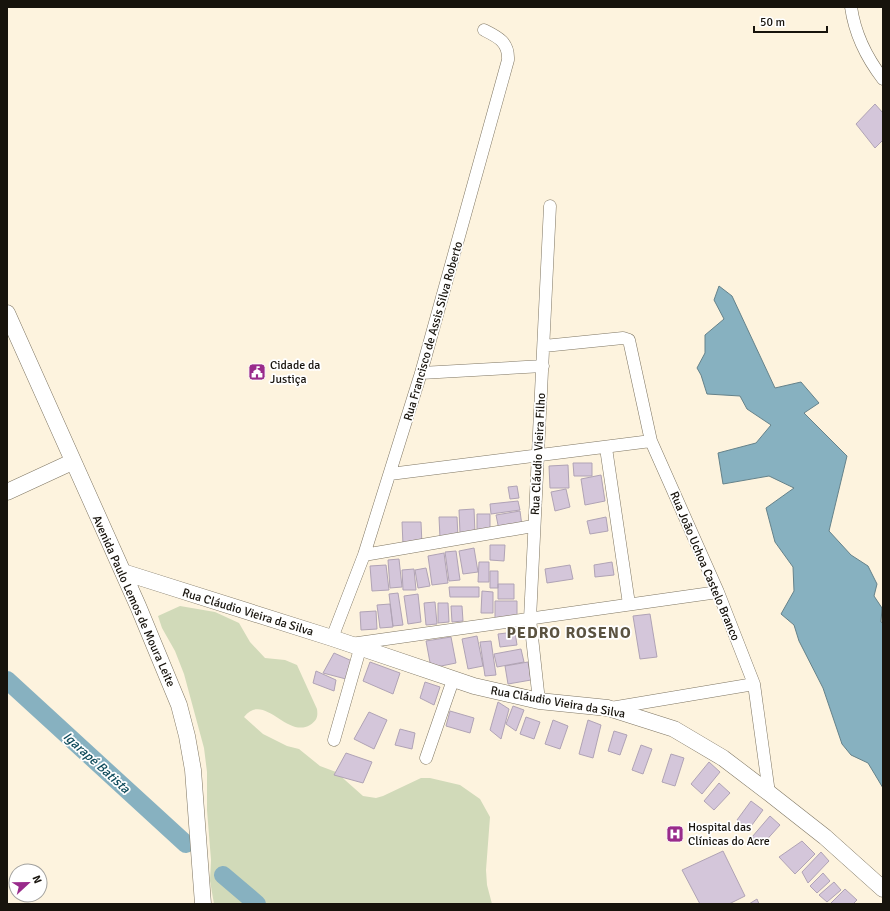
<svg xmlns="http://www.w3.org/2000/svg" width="890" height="911" viewBox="0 0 890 911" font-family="Signika,sans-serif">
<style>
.green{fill:#d1dab9}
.water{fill:#87b1c0;stroke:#65828a}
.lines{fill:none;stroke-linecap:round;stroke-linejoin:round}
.river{stroke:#87b1c0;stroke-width:18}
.building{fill:#d4c6da;stroke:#b0a3b5}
.street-casing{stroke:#7f7663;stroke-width:13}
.secondary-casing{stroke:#7f7663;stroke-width:17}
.street{stroke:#fff;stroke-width:12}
.secondary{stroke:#fff;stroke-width:16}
.labels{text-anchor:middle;stroke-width:3.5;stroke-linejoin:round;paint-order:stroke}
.street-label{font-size:12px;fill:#17130c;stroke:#fff}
.poi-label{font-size:12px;fill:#17130c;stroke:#fff;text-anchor:start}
.water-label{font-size:13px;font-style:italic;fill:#0f4b5b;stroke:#fff}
.district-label{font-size:16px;font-weight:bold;letter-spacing:1px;fill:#5b5341;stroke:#fff}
</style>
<rect width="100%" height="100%" fill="#fdf3de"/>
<path class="green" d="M 180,606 L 215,612 L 239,623 L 250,642 L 265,658 L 285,660 L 297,665 L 317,709 C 318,717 317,720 310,725 C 287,739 264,691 244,717 L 263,734 L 287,746 L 299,749 L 320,766 L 336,772 L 363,796 L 376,798 L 383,796 L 421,778 L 430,778 L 460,785 L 480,799 L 490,817 L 486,870 L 487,885 L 492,904 L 214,904 L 210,881 L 211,860 L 207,810 L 207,772 L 204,748 L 184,674 L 175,651 L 162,628 L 158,616 Z"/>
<path class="water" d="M 719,286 L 732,296 L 775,388 L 801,382 L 819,403 L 804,413 L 847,456 L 829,531 L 851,555 L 868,566 L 877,584 L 874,596 L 882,608 L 881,622 L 883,623 L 883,788 L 868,763 L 851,755 L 842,744 L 823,688 L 799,641 L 794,625 L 781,614 L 794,591 L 793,567 L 775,542 L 766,508 L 794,488 L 769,476 L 723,484 L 718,453 L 756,443 L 771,425 L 747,409 L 740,396 L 707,394 L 701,375 L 697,368 L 705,353 L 705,335 L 724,319 L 714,300 Z"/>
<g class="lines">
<path class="river" d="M 7,680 L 186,844
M 223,875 L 257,904"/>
</g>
<path class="building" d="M 875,104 L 883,113 L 883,140 L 875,148 L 856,124 Z
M 573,463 L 592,463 L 592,476 L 574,476 Z
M 568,465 L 569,488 L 550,488 L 549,466 Z
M 601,475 L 605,501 L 585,505 L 581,479 Z
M 517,486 L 519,498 L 510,499 L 508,487 Z
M 566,489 L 570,507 L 555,511 L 551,492 Z
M 518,501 L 520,510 L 491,514 L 490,504 Z
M 474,509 L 475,533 L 460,533 L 459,510 Z
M 520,511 L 522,526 L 499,530 L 496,515 Z
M 477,514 L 490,514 L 490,533 L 477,532 Z
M 439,517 L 457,517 L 458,538 L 440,538 Z
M 606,517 L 608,531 L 590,534 L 587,521 Z
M 402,522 L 421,522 L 422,545 L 403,545 Z
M 490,545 L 505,545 L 504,561 L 490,560 Z
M 474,548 L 478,572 L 463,574 L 459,551 Z
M 456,551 L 460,580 L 449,581 L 445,552 Z
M 444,553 L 448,583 L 432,585 L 428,556 Z
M 399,559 L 402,587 L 390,588 L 388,560 Z
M 479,562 L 489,562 L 489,582 L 478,582 Z
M 612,562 L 614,575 L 595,577 L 594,565 Z
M 386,565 L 389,590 L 372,591 L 370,566 Z
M 570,565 L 573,579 L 547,583 L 545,569 Z
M 426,568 L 430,586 L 418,588 L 415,570 Z
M 414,569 L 416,590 L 403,590 L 402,570 Z
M 490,571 L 498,571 L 498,588 L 490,588 Z
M 498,584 L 514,584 L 514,599 L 498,599 Z
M 449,587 L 479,587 L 479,597 L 450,597 Z
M 482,591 L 493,592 L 493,613 L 481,613 Z
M 398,593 L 403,625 L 393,626 L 389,594 Z
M 418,594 L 421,622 L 408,624 L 404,596 Z
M 495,601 L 517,601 L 517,618 L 495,618 Z
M 435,602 L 437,624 L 426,625 L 424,603 Z
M 438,603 L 448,603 L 449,622 L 438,623 Z
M 390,604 L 393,627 L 380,628 L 377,605 Z
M 451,606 L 462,606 L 463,621 L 452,622 Z
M 376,611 L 377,629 L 361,630 L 360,612 Z
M 650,614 L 657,657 L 640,659 L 633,616 Z
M 515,632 L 517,645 L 500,647 L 498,634 Z
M 477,636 L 483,666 L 468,669 L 462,639 Z
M 451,637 L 456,663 L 431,668 L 426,641 Z
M 491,641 L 496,675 L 485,676 L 480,642 Z
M 521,649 L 524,662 L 497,667 L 494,654 Z
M 334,653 L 352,661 L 346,679 L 323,673 Z
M 370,662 L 400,673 L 393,694 L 363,681 Z
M 528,662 L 531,680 L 508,684 L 505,666 Z
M 316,671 L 336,680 L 334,691 L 313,683 Z
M 425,682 L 440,687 L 434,705 L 420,698 Z
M 498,702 L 509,709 L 501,739 L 490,730 Z
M 513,706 L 524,710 L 516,731 L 506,724 Z
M 450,711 L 474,718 L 470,733 L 446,726 Z
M 369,712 L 387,720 L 374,749 L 354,739 Z
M 526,717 L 540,722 L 534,739 L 520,734 Z
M 553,720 L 568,726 L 560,749 L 545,744 Z
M 588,720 L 601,725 L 593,758 L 579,754 Z
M 400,729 L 415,733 L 412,749 L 395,745 Z
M 614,731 L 627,735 L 620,755 L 608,751 Z
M 641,745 L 652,749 L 643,774 L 632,770 Z
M 346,753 L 372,762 L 363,783 L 334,775 Z
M 671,754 L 684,758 L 675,786 L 662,782 Z
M 709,762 L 720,772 L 702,794 L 691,784 Z
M 719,783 L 730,793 L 714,810 L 704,801 Z
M 751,801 L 763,810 L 749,829 L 737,820 Z
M 770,816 L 780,825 L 762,845 L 752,837 Z
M 802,841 L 815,854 L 795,874 L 779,857 Z
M 723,851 L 745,896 L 729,904 L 700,904 L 682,870 Z
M 821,852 L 829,861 L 808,883 L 802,872 Z
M 823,873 L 830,881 L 817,893 L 810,886 Z
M 834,882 L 841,890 L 827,902 L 819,895 Z
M 845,889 L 857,900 L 853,904 L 830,904 Z
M 757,899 L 759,904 L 749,904 Z"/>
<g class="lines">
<g class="street-casing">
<path id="street" d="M 851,7 C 855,35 866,57 883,79
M 544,346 L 623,338 L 629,340 L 651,441 L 718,592 L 754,684 L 769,793
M 421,373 L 543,366
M 606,448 L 629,604
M 390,474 L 651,441
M 364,555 L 533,526
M 332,638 L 364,555 L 421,373 L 508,60 C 509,42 498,37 484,30
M 351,644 L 718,592
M 539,701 L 530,619 L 550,206
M 611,708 L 754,684
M 334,740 L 360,649
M 426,758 L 453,680"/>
</g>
<g class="secondary-casing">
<path id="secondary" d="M 7,313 L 138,606 L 179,705 L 187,736 L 193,770 L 203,904
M 7,492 L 72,462
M 123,572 L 332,638 L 474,686 L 539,701 L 608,708 L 674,729 L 723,758 L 769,793 L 825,837 L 883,889"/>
</g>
<use href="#street" class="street"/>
<use href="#secondary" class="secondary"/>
</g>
<defs>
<g id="civic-square" transform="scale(0.9)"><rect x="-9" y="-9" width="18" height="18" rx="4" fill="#992b8b" stroke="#fff"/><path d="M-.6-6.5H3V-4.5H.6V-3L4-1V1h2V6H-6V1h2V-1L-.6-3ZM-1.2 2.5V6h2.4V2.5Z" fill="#fff"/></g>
<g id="hospital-square" transform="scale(0.9)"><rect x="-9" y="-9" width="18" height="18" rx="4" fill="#992b8b" stroke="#fff"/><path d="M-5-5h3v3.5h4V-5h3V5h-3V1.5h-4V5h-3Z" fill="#fff"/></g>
</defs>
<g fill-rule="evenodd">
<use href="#civic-square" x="257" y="372"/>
<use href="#hospital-square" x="675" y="834"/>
</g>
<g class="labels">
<g class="street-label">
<text transform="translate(433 331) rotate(-74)" y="4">Rua Francisco de Assis Silva Roberto</text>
<text transform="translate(538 454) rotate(-87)" y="4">Rua Cláudio Vieira Filho</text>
<text transform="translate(705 566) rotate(67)" y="4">Rua João Uchoa Castelo Branco</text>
<text transform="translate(134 601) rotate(66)" y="4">Avenida Paulo Lemos de Moura Leite</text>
<text transform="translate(248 612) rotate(17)" y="4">Rua Cláudio Vieira da Silva</text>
<text transform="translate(558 702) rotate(10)" y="4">Rua Cláudio Vieira da Silva</text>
</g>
<g class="poi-label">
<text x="270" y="369">Cidade da<tspan x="270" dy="14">Justiça</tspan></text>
<text x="688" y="831">Hospital das<tspan x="688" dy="14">Clínicas do Acre</tspan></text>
</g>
<g class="water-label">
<text transform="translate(97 762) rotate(42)" y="5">Igarapé Batista</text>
</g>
<g class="district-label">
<text x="569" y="638">PEDRO ROSENO</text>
</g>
</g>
<rect width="890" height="911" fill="none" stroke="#17130c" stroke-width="16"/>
<g transform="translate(28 883) rotate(68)"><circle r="19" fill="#ffffff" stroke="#a2a19e"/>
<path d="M0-3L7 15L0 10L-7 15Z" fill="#992b8b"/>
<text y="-6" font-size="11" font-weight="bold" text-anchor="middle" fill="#17130c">N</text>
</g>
<path d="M754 26v6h73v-6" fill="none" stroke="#17130c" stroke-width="2"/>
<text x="760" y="26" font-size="12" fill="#17130c" stroke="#ffffff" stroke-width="3" paint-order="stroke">50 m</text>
</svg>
